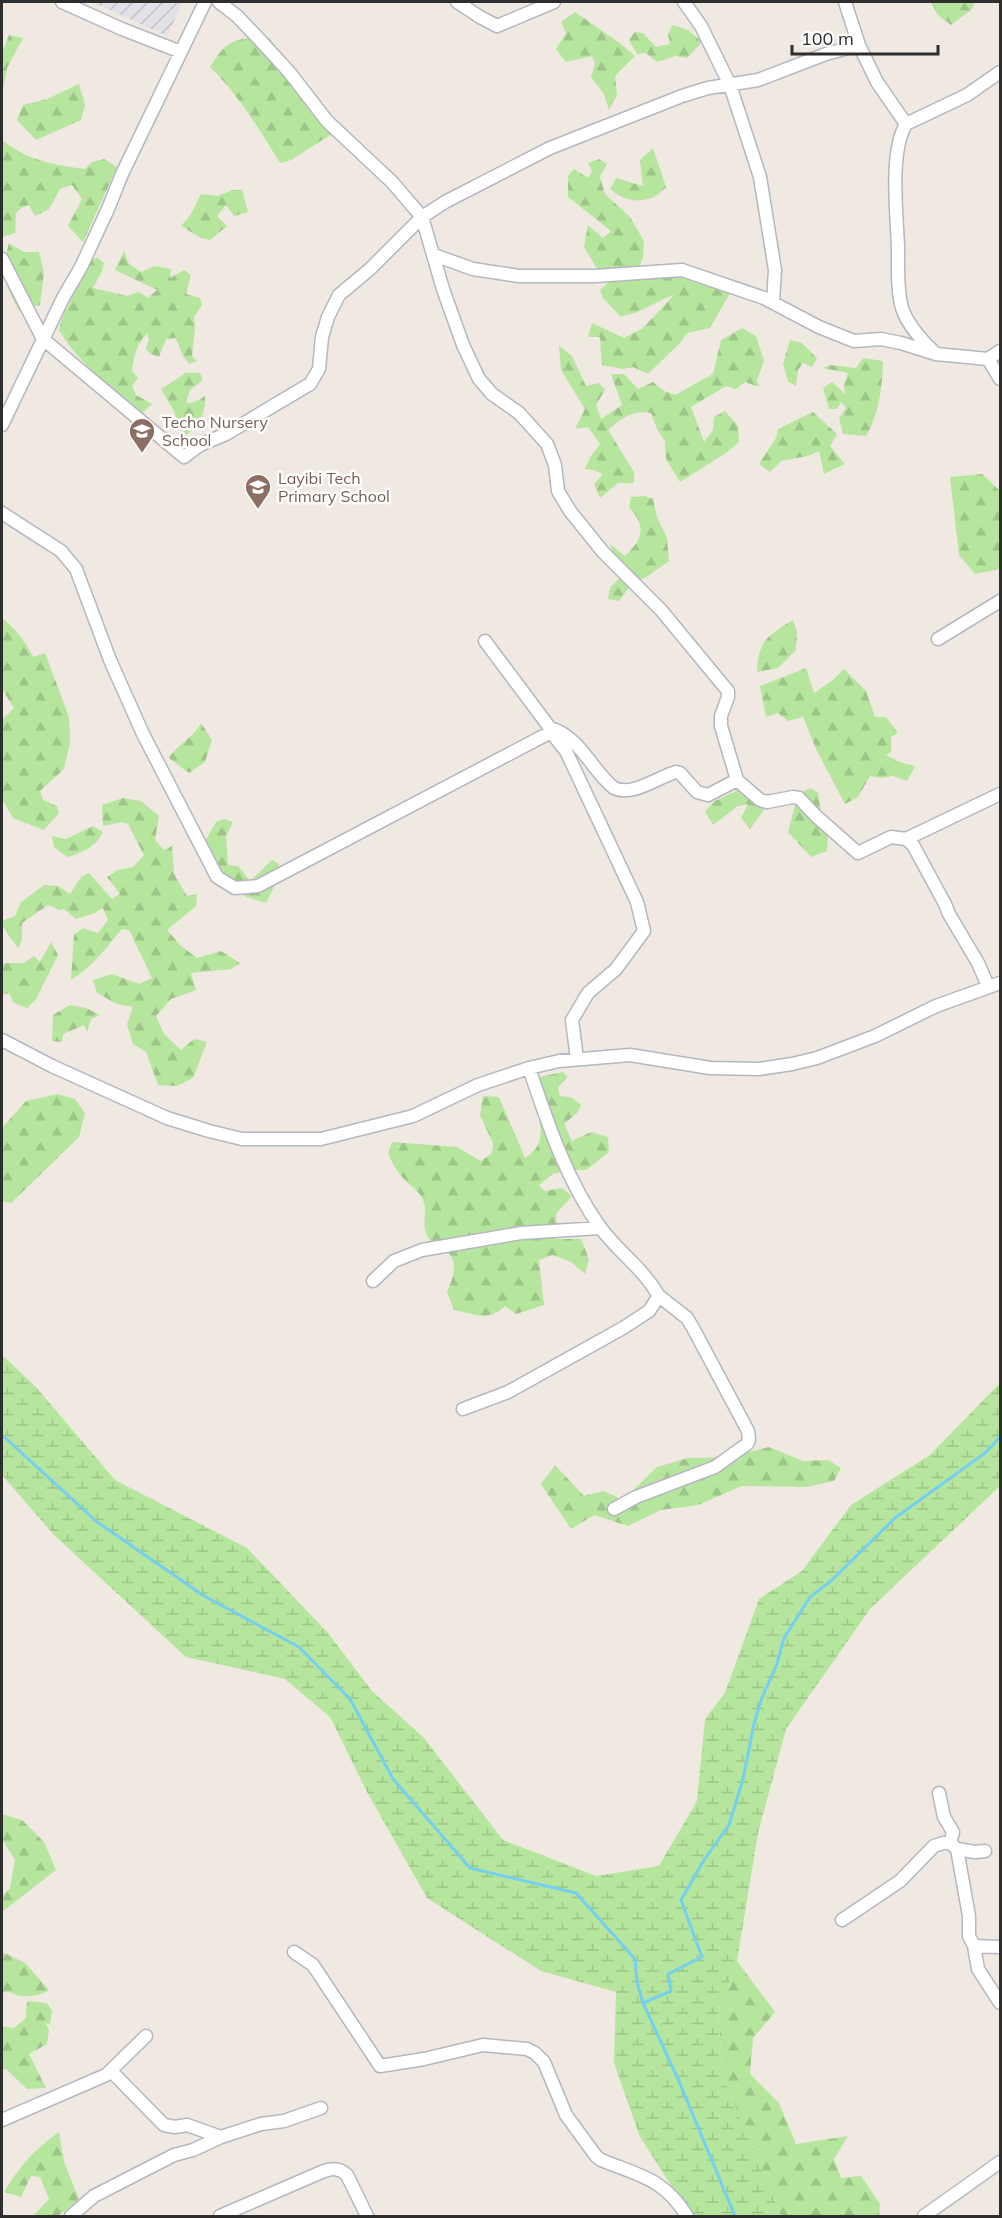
<svg xmlns="http://www.w3.org/2000/svg" width="1002" height="2218" viewBox="0 0 1002 2218" font-family="Mulish,sans-serif">
<style>
.industrial{fill:url(#industrial-furrows)}
.forest{fill:url(#forest-firs)}
.wetland{fill:url(#wetland-marsh)}
.lines{fill:none;stroke-linecap:round;stroke-linejoin:round}
.stream{stroke:#75cff0;stroke-width:3}
.minor-casing{stroke:#b4b7c1;stroke-width:15}
.minor{stroke:#fff;stroke-width:12}
.labels{text-anchor:middle;stroke-width:5;stroke-linejoin:round;paint-order:stroke}
.education-label{font-size:16px;fill:#785e54;stroke:#fff;text-anchor:start}
</style>
<defs>
<pattern id="industrial-furrows" width="10" height="10" patternUnits="userSpaceOnUse" patternTransform="scale(1.5)"><rect width="10" height="10" fill="#e3e1e8"/><path d="M-1 1l2-2M0 10L10 0M9 11l2-2" fill="none" stroke="#c3c1c7"/></pattern>
<pattern id="forest-firs" width="22" height="20" patternUnits="userSpaceOnUse" patternTransform="scale(1.5)"><rect width="22" height="20" fill="#b6e59e"/><path d="M5 1l3.5 6h-7zM16 11l3.5 6h-7z" fill="#9dc588"/></pattern>
<pattern id="wetland-marsh" width="20" height="14" patternUnits="userSpaceOnUse" patternTransform="scale(1.5)"><rect width="20" height="14" fill="#b6e59e"/><path d="M1 5h8M5 5V1M11 12h8M15 12V8" fill="none" stroke="#9dc588"/></pattern>
</defs>
<rect width="100%" height="100%" fill="#efe9e1"/>
<path class="industrial" d="M 92,2 L 183,2 L 167,36 Z"/>
<path class="forest" d="M 931,2 L 975,2 L 971,10 L 951,25 L 938,15 Z
M 575,12 L 621,44 L 635,56 L 615,76 L 617,95 L 609,110 L 604,94 L 591,77 L 595,64 L 592,56 L 566,62 L 556,49 L 566,33 L 561,22 Z
M 673,25 L 688,30 L 702,42 L 687,58 L 676,56 L 657,62 L 646,53 L 637,54 L 629,40 L 635,32 L 643,33 L 656,47 L 670,44 L 668,34 Z
M 9,35 L 23,38 L 7,68 L 2,95 L 2,45 L 4,48 Z
M 259,36 L 270,39 L 320,106 L 335,132 L 291,160 L 280,163 C 259,129 239,95 210,67 C 227,41 229,41 259,36 Z
M 79,84 L 85,105 L 81,120 L 36,140 L 17,120 L 23,105 L 47,99 Z
M 2,140 C 27,160 53,165 85,169 L 92,162 L 104,159 L 117,167 L 83,242 L 68,226 L 82,199 L 72,185 L 60,189 L 49,209 L 35,216 L 29,205 L 21,208 L 16,213 L 15,233 L 2,237 Z
M 653,148 L 666,187 C 651,205 627,204 610,189 L 616,178 L 643,186 L 640,160 Z
M 599,159 L 607,164 L 600,177 L 605,194 L 630,217 L 644,241 L 643,257 L 636,276 L 671,275 L 705,279 L 732,290 L 710,328 L 687,333 L 680,343 L 648,374 L 633,367 L 622,369 L 602,365 L 600,337 L 588,337 L 592,323 L 624,338 L 643,328 L 674,295 C 655,301 639,315 620,316 L 603,298 L 600,290 L 610,281 L 596,267 L 584,247 L 588,225 L 603,238 L 611,231 L 568,197 L 568,176 L 574,169 L 588,178 L 592,171 L 588,163 Z
M 232,190 L 242,190 L 248,212 L 234,216 L 226,205 L 217,216 L 227,226 L 210,240 L 201,238 L 181,226 L 191,214 L 201,194 L 218,196 Z
M 9,243 L 24,252 L 39,252 L 44,273 L 40,305 L 19,311 C 4,280 0,277 9,243 Z
M 124,251 L 129,264 L 141,272 L 154,266 L 171,269 L 170,278 L 184,270 L 191,275 L 186,294 L 200,298 L 202,305 L 194,317 L 195,327 L 192,356 L 197,361 L 189,364 L 182,354 L 176,338 L 166,339 L 159,357 L 151,354 L 146,349 L 149,339 L 147,333 C 138,342 133,357 132,371 L 138,378 L 132,386 L 136,395 L 152,404 L 141,414 C 112,388 79,364 59,330 L 61,321 L 90,259 L 98,258 L 104,263 L 102,271 L 93,288 L 127,296 L 139,292 L 148,298 L 157,290 L 115,270 Z
M 742,328 L 756,336 L 764,361 L 757,380 L 759,387 L 745,382 L 736,389 L 726,386 L 691,407 L 704,442 L 713,430 L 714,417 L 725,411 L 738,426 L 739,442 L 726,453 L 680,482 L 666,459 L 665,441 L 657,429 L 651,413 C 633,410 622,418 608,430 L 634,472 L 634,483 L 618,483 L 600,498 L 594,484 L 603,474 L 593,470 L 585,469 L 591,456 L 600,444 L 588,427 L 575,429 L 585,409 L 561,370 L 559,346 L 572,356 L 586,386 L 599,383 L 605,390 L 596,405 L 601,419 L 622,405 L 611,374 L 624,374 L 638,389 L 653,382 L 664,391 L 675,395 L 713,374 L 721,340 Z
M 790,340 L 802,343 L 817,358 L 812,367 L 803,363 L 798,370 L 796,386 L 788,381 L 783,364 Z
M 863,358 L 883,361 C 882,386 880,413 866,436 L 843,434 L 839,418 L 846,408 L 841,402 L 837,409 L 829,409 L 823,388 L 832,382 L 845,394 L 844,384 L 848,373 L 823,368 L 830,365 L 856,368 Z
M 186,373 L 200,373 L 203,380 L 190,390 L 186,403 L 195,402 L 205,396 C 206,415 199,424 185,436 L 177,425 L 175,413 L 161,389 Z
M 813,412 L 837,434 L 830,446 L 845,464 L 824,474 L 819,451 L 808,456 L 781,461 L 770,472 L 759,464 L 776,438 L 778,429 Z
M 982,474 L 1000,491 L 1000,569 L 975,574 L 959,555 L 950,477 Z
M 645,496 L 653,499 L 657,517 L 667,538 L 669,561 L 645,578 L 633,582 L 619,601 L 608,599 L 610,588 L 620,577 L 609,562 L 612,550 L 610,544 L 625,556 C 643,539 647,527 629,507 L 631,497 Z
M 2,618 C 15,628 26,642 33,657 L 45,653 L 69,717 L 70,743 L 64,769 L 40,791 L 43,800 L 57,806 L 59,813 L 44,830 L 13,818 L 2,799 L 2,720 L 14,708 L 2,689 Z
M 793,620 L 797,632 L 796,650 L 778,668 L 757,672 C 758,641 768,635 793,620 Z
M 806,668 L 814,693 L 833,680 L 844,669 L 866,691 L 875,717 L 886,717 L 898,733 L 891,737 L 891,752 L 886,755 L 899,762 L 915,766 L 907,781 L 893,776 L 880,778 L 870,776 L 858,797 L 845,804 L 817,751 L 803,717 L 788,721 L 778,713 L 766,717 L 760,686 Z
M 201,723 L 212,740 L 205,762 L 189,773 L 169,758 C 178,743 192,740 201,723 Z
M 749,785 L 764,810 L 750,829 L 741,818 L 748,804 L 738,806 L 713,825 L 705,811 L 715,801 Z
M 811,788 L 818,793 L 822,818 L 828,835 L 827,851 L 811,857 L 788,832 L 798,794 Z
M 123,798 L 141,801 L 159,816 L 155,840 L 164,850 L 172,846 L 174,874 L 187,896 L 197,894 L 196,906 L 167,930 L 181,946 L 197,958 L 221,951 L 240,963 L 231,969 L 191,973 L 196,990 L 171,999 L 156,1016 L 164,1034 L 181,1050 L 194,1039 L 207,1042 L 193,1078 L 177,1086 L 158,1085 L 146,1052 L 133,1044 L 127,1024 L 133,1007 L 117,1004 L 97,993 L 93,980 L 112,974 L 139,984 L 152,978 L 129,930 L 122,929 C 106,948 92,967 71,980 L 74,935 L 83,928 L 98,933 L 108,920 L 103,908 L 95,913 L 76,919 L 64,909 L 60,910 L 48,905 L 22,923 L 22,940 L 18,948 L 2,925 L 2,921 L 15,916 L 21,902 L 44,885 L 58,886 L 70,894 L 81,877 L 89,873 L 112,899 L 120,894 L 107,877 L 118,870 L 133,867 L 144,855 L 128,824 L 122,822 L 103,826 L 102,805 Z
M 224,819 L 233,822 L 226,836 L 228,865 L 238,866 L 250,881 L 272,860 L 279,864 L 274,887 L 266,903 L 247,897 L 225,885 L 203,845 L 216,822 Z
M 93,826 L 103,832 C 96,847 82,853 67,857 L 54,847 L 52,836 L 66,839 Z
M 51,942 L 58,955 L 36,999 L 27,1008 L 14,1003 L 9,993 L 2,995 L 3,963 L 24,963 L 34,956 L 40,962 Z
M 70,1005 L 86,1008 L 100,1015 L 91,1019 L 87,1032 L 84,1025 L 63,1034 L 62,1042 L 52,1041 L 53,1015 Z
M 563,1072 L 568,1077 L 558,1087 L 560,1096 L 571,1097 L 581,1105 L 577,1113 L 564,1124 L 572,1141 L 591,1132 L 608,1137 L 609,1152 L 586,1170 L 570,1170 L 553,1174 L 539,1185 L 545,1191 L 562,1188 L 572,1196 L 556,1214 L 557,1239 L 581,1239 L 589,1259 L 585,1274 L 571,1262 L 553,1255 L 539,1260 L 544,1305 L 516,1314 L 505,1306 C 489,1322 475,1314 454,1310 L 447,1292 C 453,1278 460,1261 445,1250 C 440,1247 433,1245 430,1240 C 419,1226 429,1213 423,1200 C 419,1191 412,1187 405,1180 C 397,1172 392,1163 388,1153 L 392,1142 L 457,1147 L 481,1161 L 492,1153 L 493,1143 L 480,1115 L 483,1096 L 499,1097 L 525,1158 C 549,1143 539,1124 536,1101 C 535,1093 538,1085 539,1077 Z
M 57,1094 L 75,1099 L 85,1113 L 79,1137 L 11,1203 L 2,1201 L 2,1128 L 26,1101 Z
M 769,1447 L 803,1461 L 828,1460 L 841,1468 L 834,1481 L 807,1487 L 742,1486 L 698,1505 L 661,1510 L 628,1526 L 594,1515 L 571,1529 L 541,1484 L 555,1465 L 584,1496 L 604,1491 L 623,1500 L 657,1467 L 688,1458 L 729,1457 Z
M 2,1814 L 22,1820 L 44,1842 L 56,1870 L 2,1912 L 2,1896 L 10,1888 L 15,1860 L 2,1839 Z
M 2,1952 L 25,1963 L 49,1990 C 42,1995 30,1997 21,1996 C 13,1994 9,1990 2,1993 Z
M 737,1961 L 775,2012 L 753,2038 L 750,2074 L 779,2103 L 796,2144 L 848,2136 L 834,2159 L 841,2178 L 861,2176 L 880,2204 L 879,2216 L 781,2216 L 723,2077 L 718,2014 Z
M 27,2001 L 47,2003 L 52,2011 L 50,2025 L 45,2022 L 49,2030 L 47,2044 L 29,2054 L 46,2088 L 27,2089 L 6,2069 L 2,2069 L 2,2026 L 14,2028 L 26,2018 Z
M 59,2132 L 64,2162 L 79,2199 L 58,2216 L 33,2216 L 49,2199 L 40,2177 L 31,2176 L 21,2197 L 4,2192 C 20,2166 34,2150 59,2132 Z"/>
<path class="wetland" d="M 2,1355 L 35,1386 L 115,1480 L 247,1548 L 328,1633 L 372,1691 L 424,1738 L 503,1840 L 596,1876 L 659,1866 L 697,1801 L 705,1719 L 725,1693 L 759,1599 L 802,1571 L 851,1505 L 930,1455 L 1000,1383 L 1000,1486 L 870,1609 L 786,1729 L 758,1833 L 737,1961 L 718,2014 L 723,2077 L 781,2216 L 691,2216 L 640,2137 L 614,2063 L 616,1992 L 541,1971 L 427,1898 L 367,1792 L 330,1717 L 285,1679 L 186,1657 L 54,1535 L 2,1475 Z"/>
<g class="lines">
<path class="stream" d="M 2,1435 L 96,1521 L 204,1596 L 299,1647 L 350,1699 L 393,1779 L 470,1868 L 576,1893 L 635,1959 L 637,1982 L 643,2003 L 678,2079 L 735,2216
M 643,2003 L 671,1991 L 668,1974 L 702,1957 L 681,1900 L 704,1860 L 729,1825 L 743,1779 L 754,1724 L 761,1700 L 777,1664 L 784,1638 L 810,1597 L 832,1580 L 895,1518 L 985,1453 L 1000,1437"/>
<g class="minor-casing">
<path id="minor" d="M 62,2 L 122,29 L 181,52
M 219,2 L 237,16 L 259,39 L 290,73 L 327,121 L 392,182 L 422,217 L 443,289 L 463,345 L 479,379 L 492,394 L 519,413 L 547,444 L 555,465 L 558,491 L 570,511 L 603,552 L 661,610 L 718,679 L 728,691 L 728,697 L 721,716 L 721,726 L 737,780 L 760,800 L 767,802 L 793,797 L 799,798 L 816,816 L 858,853 L 891,837 L 906,839 L 1000,794
M 457,2 L 480,17 L 497,26 L 554,2
M 684,2 L 701,26 L 730,85 L 760,177 L 775,270 L 773,302
M 845,2 L 859,45
M 434,255 L 473,269 L 519,276 L 595,276 L 682,270 L 764,298 L 819,327 L 854,341 L 881,339 L 901,343 L 936,354 L 988,359 L 1000,351
M 2,259 L 43,339 L 184,457 L 200,445 L 226,434 L 310,384 L 319,369 L 322,337 L 328,317 L 339,295 L 370,269 L 422,217 L 445,202 L 550,148 L 682,96 L 708,88 L 758,80 L 826,54 L 859,45 L 877,82 L 906,124
M 935,353 C 923,342 907,324 902,308 C 897,290 898,267 898,248 C 897,214 889,153 906,124 L 967,95 L 1000,72
M 988,359 L 1000,379
M 2,425 L 63,298 L 81,267 L 108,209 L 122,174 L 205,2
M 2,513 L 61,551 L 76,569 L 110,660 L 143,734 L 217,877 L 235,888 L 258,886 L 551,732 L 566,751 L 637,902 L 644,931 L 616,969 L 588,993 L 572,1020 L 577,1059
M 938,639 L 1000,601
M 485,641 L 550,728 C 581,737 591,770 614,788 C 632,797 658,777 676,772 L 680,773 L 697,792 L 708,795 L 737,780
M 906,839 L 913,845 L 945,904 L 949,914 L 978,963 L 988,986
M 2,1040 L 52,1066 L 167,1118 L 209,1131 L 242,1139 L 321,1139 L 413,1116 L 478,1085 L 529,1068 L 559,1061 L 630,1055 L 710,1068 L 759,1069 L 792,1064 L 817,1058 L 875,1036 L 936,1006 L 1000,983
M 373,1281 L 394,1261 L 422,1250 L 521,1233 L 600,1228
M 463,1409 L 508,1392 L 623,1328 L 649,1311 L 659,1296 C 642,1267 618,1252 600,1227 C 566,1180 547,1121 529,1068
M 614,1509 L 636,1497 L 715,1467 L 747,1444 L 749,1440 L 748,1431 L 693,1328 L 687,1318 L 659,1296
M 939,1793 L 944,1817 L 953,1832 L 950,1843 L 957,1849 L 969,1916 L 969,1936 L 974,1946
M 957,1849 L 975,1852 L 985,1851
M 842,1920 L 900,1881 L 934,1846 L 943,1843 L 950,1843
M 1000,1947 L 974,1946 L 978,1969 L 1000,2003
M 294,1952 L 313,1965 L 380,2066 L 424,2059 L 483,2045 L 527,2049 L 535,2053 L 544,2062 L 566,2115 L 596,2156 L 601,2160 C 640,2176 663,2178 687,2216
M 111,2071 L 164,2125 L 175,2127 L 187,2125 L 221,2137 L 261,2124 L 284,2121 L 321,2108
M 2,2120 L 106,2075 L 146,2036
M 71,2216 L 94,2196 L 174,2155 L 193,2150 L 221,2137
M 220,2216 L 324,2171 C 333,2168 340,2168 347,2175 L 367,2216
M 924,2216 L 1000,2162"/>
</g>
<use href="#minor" class="minor"/>
</g>
<defs>
<g id="school-pin" transform="scale(1.35)"><path d="M0 17L-7.5 6A9.5 9.5 0 1 1 7.5 6Z" fill="#8d6e63" stroke="#fff"/><path d="M0-5L7-2L0 1L-7-2ZM-4 1L0 2.5L4 1V4Q0 6-4 4Z" fill="#fff"/></g>
</defs>
<g fill-rule="evenodd">
<use href="#school-pin" x="142" y="431"/>
<use href="#school-pin" x="258" y="487"/>
</g>
<g class="labels">
<g class="education-label">
<text x="162" y="428">Techo Nursery<tspan x="162" dy="18">School</tspan></text>
<text x="278" y="484">Layibi Tech<tspan x="278" dy="18">Primary School</tspan></text>
</g>
</g>
<rect width="1002" height="2218" fill="none" stroke="#2e2e2e" stroke-width="6"/>
<path d="M792 45v9h146v-9" fill="none" stroke="#2e2e2e" stroke-width="3"/>
<text x="801" y="45" font-size="18" fill="#2e2e2e" stroke="#ffffff" stroke-width="4.5" paint-order="stroke">100 m</text>
</svg>
